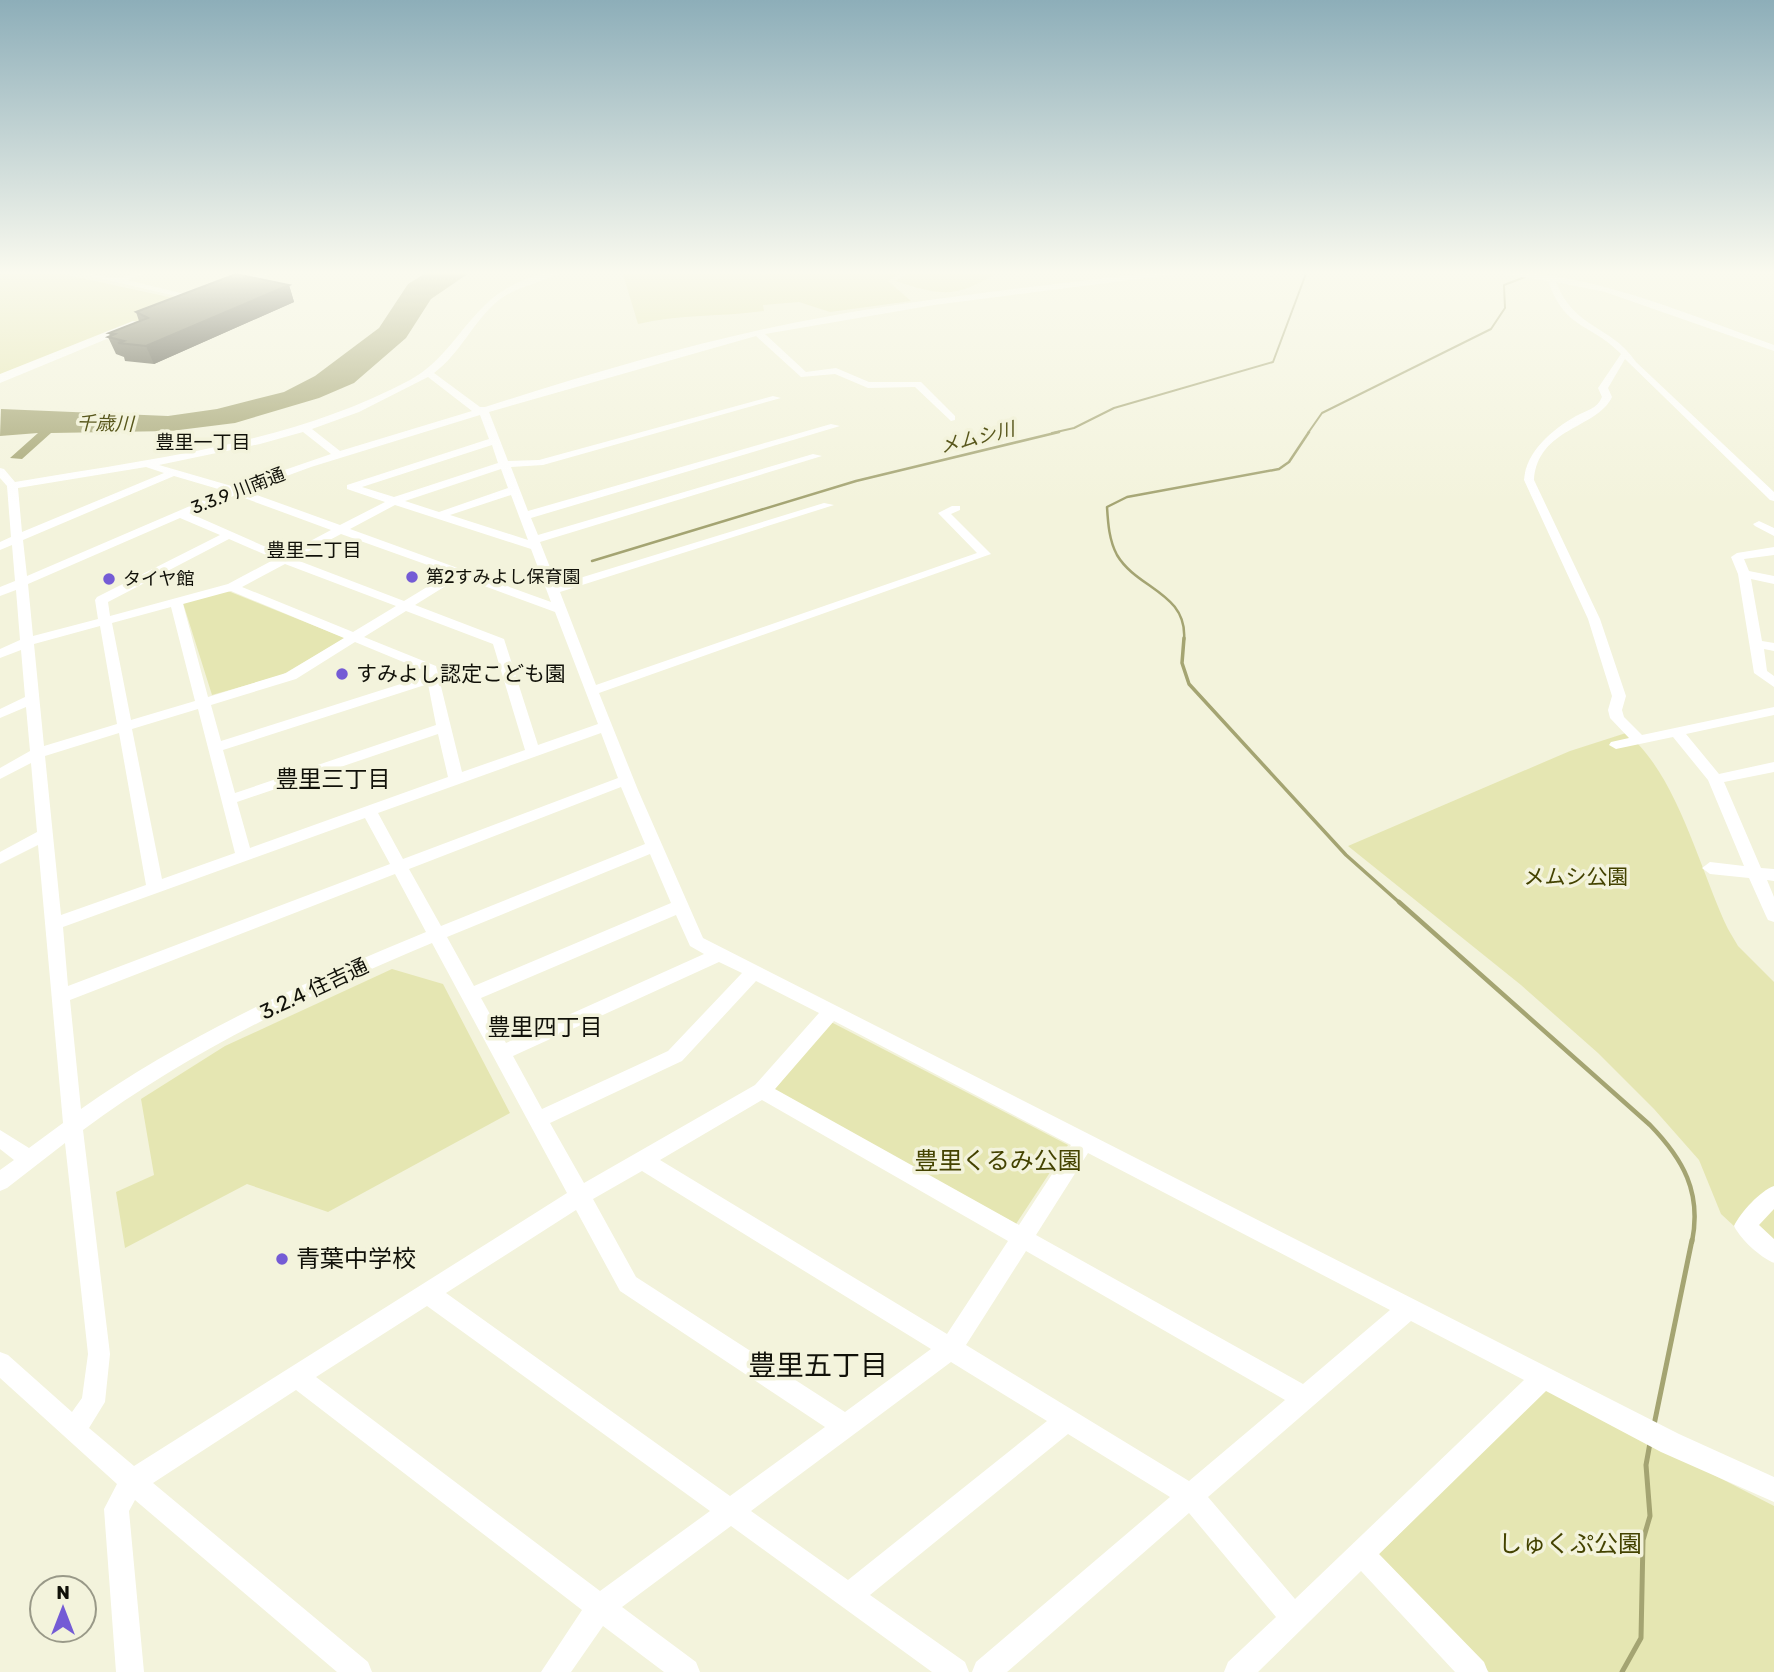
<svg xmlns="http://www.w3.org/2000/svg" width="1774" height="1672" viewBox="0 0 1774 1672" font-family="Rubik,'Noto Sans JP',sans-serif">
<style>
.green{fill:#e5e6b2}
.water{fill:#a4a472}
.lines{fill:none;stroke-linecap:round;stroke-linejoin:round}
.stream-far4{stroke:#a4a472;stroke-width:2}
.stream-far3{stroke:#a4a472;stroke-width:2.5}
.stream-far2{stroke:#a4a472;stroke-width:3.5}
.stream-far1{stroke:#a4a472;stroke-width:4.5}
.stream{stroke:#a4a472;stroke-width:5}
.minor{fill:#fff;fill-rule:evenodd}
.highway{fill:#fff;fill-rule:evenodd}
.wall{fill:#4b4b3a}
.shaded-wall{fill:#3d3d2f}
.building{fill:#575743;stroke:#3d3d2f;stroke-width:2}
.poi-dot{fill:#745bd5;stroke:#f3f3dc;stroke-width:2.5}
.labels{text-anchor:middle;stroke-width:7;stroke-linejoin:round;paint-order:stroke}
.far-street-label{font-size:18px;fill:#111109;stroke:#f3f3dc}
.far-poi-label{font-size:18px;fill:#111109;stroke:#f3f3dc;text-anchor:start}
.far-water-label{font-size:19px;font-style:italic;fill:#58571c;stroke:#f3f3dc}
.far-neighbourhood-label{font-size:19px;fill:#111109;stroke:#f3f3dc}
.poi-label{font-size:21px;fill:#111109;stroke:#f3f3dc;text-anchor:start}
.park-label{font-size:21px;fill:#444301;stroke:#f3f3dc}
.street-label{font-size:21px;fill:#111109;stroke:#f3f3dc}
.neighbourhood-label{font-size:23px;fill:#111109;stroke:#f3f3dc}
.near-park-label{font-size:24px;fill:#444301;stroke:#f3f3dc}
.near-poi-label{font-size:24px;fill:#111109;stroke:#f3f3dc;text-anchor:start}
.near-neighbourhood-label{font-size:28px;fill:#111109;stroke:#f3f3dc}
</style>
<rect width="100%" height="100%" fill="#f3f3dc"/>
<path class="green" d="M 0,271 L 49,271 L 187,301 L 0,375 Z
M 622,271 L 903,271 L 888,281 L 911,301 L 830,312 L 799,302 L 763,305 L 764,311 C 721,317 681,314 638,324 Z
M 912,271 L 1001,271 C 955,298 945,297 895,281 Z
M 228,591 L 345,638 L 282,675 L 212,695 L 183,603 Z
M 1626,733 C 1677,773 1700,871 1728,929 L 1738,946 L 1774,982 L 1774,1263 L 1721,1214 L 1699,1160 L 1654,1109 L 1598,1053 L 1521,985 L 1348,846 L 1570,751 Z
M 392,969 L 443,984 L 510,1113 L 328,1212 L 247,1184 L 125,1248 L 116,1192 L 154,1175 L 141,1099 L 225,1046 Z
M 831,1022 L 1068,1145 L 1016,1224 L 774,1090 Z
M 1546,1388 L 1774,1506 L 1774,1672 L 1489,1672 L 1376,1557 Z"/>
<path class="water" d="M 429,271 L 472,271 L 431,299 L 406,338 L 354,383 L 319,398 L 235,423 L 171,431 L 51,433 L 22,459 L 10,458 L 38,433 L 0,436 L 1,409 L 168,416 L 217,409 L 284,392 L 315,376 L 379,328 L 408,284 Z"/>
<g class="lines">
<path class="stream-far4" d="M 1532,275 L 1550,271
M 1052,433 L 1074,428 L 1114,408 L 1273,362 L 1307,271
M 1308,433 L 1322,413 L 1491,329 L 1505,308 L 1504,285 L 1525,277"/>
<path class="stream-far3" d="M 592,561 L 856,481 L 1059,432
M 1184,640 C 1188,593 1137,589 1117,555 C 1109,540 1108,523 1107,507 L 1127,497 L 1279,469 L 1289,462 L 1309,432"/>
<path class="stream-far2" d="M 1184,638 L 1182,663 L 1189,684 L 1346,855 L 1401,904"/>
<path class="stream-far1" d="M 1399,902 L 1650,1125 C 1683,1159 1702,1192 1692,1242"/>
<path class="stream" d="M 1654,1425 L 1692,1240
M 1622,1672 L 1641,1638 L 1643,1540 L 1650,1516 L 1646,1465 L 1650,1443"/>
<path class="minor" d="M 69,271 C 85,271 99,277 115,278 C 126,278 137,271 149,271 L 127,280 L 205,299 L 201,302 Z
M 550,271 L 563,271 C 543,283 519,285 499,300 C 473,321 461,353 434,373 L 480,407 L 485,407 C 586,375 689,344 793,323 C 916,298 1042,286 1167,271 L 1189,271 L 1185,273 L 934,305 L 765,334 L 806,372 L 836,368 L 869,382 L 921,382 L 955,416 L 955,420 L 951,421 L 915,387 L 868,388 L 835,374 L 801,377 L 756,336 L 489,412 L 508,461 L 539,460 L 773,396 L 781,398 L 543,465 L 511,467 L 528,511 L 831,424 L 840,426 L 531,518 L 538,535 L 813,454 L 822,456 L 540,542 L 557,585 L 824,503 L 834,505 L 560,592 L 596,685 L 977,553 L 938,513 L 952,506 L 960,506 L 960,510 L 951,514 L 991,554 L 599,693 L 638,790 L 703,938 L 1679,1434 L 1774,1477 L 1774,1502 L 1661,1452 L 1546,1391 L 1379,1554 L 1484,1662 L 1488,1672 L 1455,1672 L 1361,1571 L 1258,1672 L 1224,1672 L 1228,1662 L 1276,1617 L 1189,1513 L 1007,1672 L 972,1672 L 976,1662 L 1170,1497 L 1068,1434 L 870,1595 L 965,1662 L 969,1672 L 932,1672 L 731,1526 L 622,1607 L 696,1662 L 700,1672 L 664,1672 L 603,1626 L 571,1672 L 541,1672 L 582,1610 L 296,1390 L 153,1483 L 368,1662 L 372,1672 L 337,1672 L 135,1500 L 129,1511 L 144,1672 L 116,1672 L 104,1509 L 117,1484 L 0,1378 L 0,1352 L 8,1355 L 72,1412 L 82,1398 L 88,1354 L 65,1143 L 7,1188 L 0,1191 L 0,1170 L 14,1160 L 0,1149 L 0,1130 L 29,1148 L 63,1123 L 38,845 L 0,864 L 0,852 L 37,832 L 31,763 L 0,779 L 0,768 L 30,751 L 26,707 L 0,718 L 0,709 L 25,697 L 21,650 L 0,658 L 0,649 L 20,640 L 16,590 L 0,596 L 0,587 L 15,581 L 12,545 L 0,550 L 0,542 L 11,537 L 7,486 L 0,478 L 0,468 L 4,469 L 15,482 C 149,459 288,445 410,380 C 444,361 458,331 485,305 C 503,287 526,278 550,271 ZM 428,377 L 472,411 L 340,451 L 312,429 L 359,412 ZM 480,415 L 489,439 L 347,485 L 347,489 L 385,502 L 340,525 L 246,491 L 311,467 ZM 303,432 L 331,454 L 235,487 L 159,465 L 260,444 ZM 492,445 L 498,463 L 394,497 L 362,487 ZM 146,467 L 164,473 L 22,532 L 18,488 ZM 501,469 L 508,488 L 439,512 L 405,501 ZM 174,476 L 225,491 L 27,576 L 23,540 ZM 236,495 L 331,530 L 284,555 L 189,513 ZM 511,495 L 528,540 L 450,515 ZM 395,505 L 531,549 L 551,602 L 350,529 ZM 180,518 L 220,535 L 97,597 L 95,600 L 98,619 L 33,636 L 28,584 ZM 341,534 L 450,573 L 404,601 L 294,559 ZM 229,539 L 275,559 L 228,584 L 110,616 L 108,602 ZM 285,564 L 396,606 L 353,632 L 242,587 ZM 460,577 L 555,612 L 598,724 L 538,745 L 504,639 L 415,605 ZM 231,591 L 344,638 L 286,673 L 208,697 L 183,604 ZM 171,607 L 195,701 L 131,720 L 112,623 ZM 406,611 L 493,644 L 525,750 L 462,772 L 436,666 L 364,637 ZM 100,626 L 117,724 L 44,746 L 34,644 ZM 355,642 L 425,671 L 426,676 L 221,741 L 211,705 L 296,679 ZM 428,684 L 436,725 L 235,793 L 223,750 ZM 198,709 L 235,853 L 162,879 L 132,729 ZM 119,733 L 146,885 L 61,915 L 45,756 ZM 601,733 L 618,778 L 403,859 L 378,813 ZM 438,734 L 448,777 L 250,848 L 237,802 ZM 621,787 L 645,844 L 441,926 L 409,869 ZM 365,818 L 390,864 L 68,986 L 63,927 ZM 650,854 L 671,903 L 474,986 L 447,937 ZM 395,874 L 426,932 C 307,981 187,1034 81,1109 L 70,1000 ZM 676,915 L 690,946 L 704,954 L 506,1043 L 481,998 ZM 432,943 L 567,1193 L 134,1466 L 89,1428 L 105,1402 L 110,1354 L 83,1130 C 190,1051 310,994 432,943 ZM 719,962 L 742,973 L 668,1051 L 542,1109 L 513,1056 ZM 756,981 L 819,1013 L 755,1085 L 584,1183 L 550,1123 L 682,1061 ZM 834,1021 L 1071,1145 L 1019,1225 L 775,1089 ZM 762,1100 L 1008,1241 L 947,1334 L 660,1160 ZM 1088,1153 L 1390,1310 L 1303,1384 L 1036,1235 ZM 642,1171 L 931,1349 L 845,1412 L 636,1277 L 593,1199 ZM 576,1210 L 620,1291 L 825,1427 L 730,1496 L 446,1293 ZM 1026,1251 L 1285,1400 L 1189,1481 L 966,1345 ZM 427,1306 L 710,1511 L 600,1591 L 316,1377 ZM 1411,1321 L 1524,1380 L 1295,1599 L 1208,1497 ZM 951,1362 L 1047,1421 L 848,1580 L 751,1511 Z
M 1482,271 C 1583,268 1680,312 1774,345 L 1774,351 L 1605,292 L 1556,282 C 1575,330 1610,324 1636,362 L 1774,492 L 1774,501 L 1770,500 L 1625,359 L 1608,388 L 1612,397 C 1597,429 1538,427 1534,480 L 1600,619 L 1626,696 L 1622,710 L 1624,717 L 1642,735 L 1774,707 L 1774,715 L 1686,734 L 1719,774 L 1774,762 L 1774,772 L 1724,782 L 1761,868 L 1774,869 L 1774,881 L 1767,880 L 1774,897 L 1774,922 L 1768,920 L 1766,916 L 1749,878 L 1710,874 L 1702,868 L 1710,862 L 1744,866 L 1708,780 L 1673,737 L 1616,749 L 1609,745 L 1611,742 L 1629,738 L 1610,718 L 1608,710 L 1612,696 L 1588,619 L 1524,480 C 1526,451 1552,430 1576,416 C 1587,410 1597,409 1602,397 L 1598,388 L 1621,354 C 1590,322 1566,331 1548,281 Z
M 1759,521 L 1774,528 L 1774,536 L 1755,526 L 1753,524 Z
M 1774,547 L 1774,555 L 1744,559 L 1749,571 L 1774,576 L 1774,584 L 1751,579 L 1762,641 L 1774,643 L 1774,651 L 1764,649 L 1767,671 L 1774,676 L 1774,687 L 1754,673 L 1738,574 L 1731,557 L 1737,553 Z
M 1774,1186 L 1774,1209 L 1759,1225 L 1774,1239 L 1774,1263 C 1760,1257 1741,1240 1734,1226 C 1741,1212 1760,1191 1774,1186 Z"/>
<path class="highway" d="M 261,271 L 277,271 L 228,293 L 218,290 Z
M 133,321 L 143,324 L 0,383 L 0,374 Z"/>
</g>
<path class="wall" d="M 289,285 L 294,302 L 154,364 L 125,361 L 124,357 L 116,354 L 108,337 L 110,336 L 109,333 L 139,321 L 136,312 Z"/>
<path class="shaded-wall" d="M 289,285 L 294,302 L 154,364 L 146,346 Z"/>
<path class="building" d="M 236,274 L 289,285 L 146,346 L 118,343 L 124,341 L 108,337 L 115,334 L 109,333 L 148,318 L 136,312 Z"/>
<linearGradient id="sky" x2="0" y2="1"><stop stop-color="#8daeb9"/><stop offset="0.54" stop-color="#fafaef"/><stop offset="1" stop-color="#fafaef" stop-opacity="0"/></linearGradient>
<rect width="1774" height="505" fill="url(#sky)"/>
<g class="poi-dot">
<circle cx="412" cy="577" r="7"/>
<circle cx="109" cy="579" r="7"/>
<circle cx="342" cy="674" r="7"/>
<circle cx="282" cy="1259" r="7"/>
</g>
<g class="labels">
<g class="far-street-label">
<text transform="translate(238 491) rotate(-21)" y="6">3.3.9 川南通</text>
</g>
<g class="far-poi-label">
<text x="426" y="583">第2すみよし保育園</text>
<text x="123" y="585">タイヤ館</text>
</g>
<g class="far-water-label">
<text transform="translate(105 423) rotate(1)" y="7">千歳川</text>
<text transform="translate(977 437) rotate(-14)" y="7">メムシ川</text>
</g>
<g class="far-neighbourhood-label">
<text x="203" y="449">豊里一丁目</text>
<text x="314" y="557">豊里二丁目</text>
</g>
<g class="poi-label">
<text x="356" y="681">すみよし認定こども園</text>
</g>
<g class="park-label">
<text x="1576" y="884">メムシ公園</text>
</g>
<g class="street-label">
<text transform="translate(314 989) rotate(-25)" y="7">3.2.4 住吉通</text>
</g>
<g class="neighbourhood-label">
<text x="333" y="787">豊里三丁目</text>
<text x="545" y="1035">豊里四丁目</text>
</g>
<g class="near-park-label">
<text x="998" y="1169">豊里くるみ公園</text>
<text x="1570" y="1552">しゅくぷ公園</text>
</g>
<g class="near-poi-label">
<text x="296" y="1267">青葉中学校</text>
</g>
<g class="near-neighbourhood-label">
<text x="818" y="1375">豊里五丁目</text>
</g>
</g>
<g transform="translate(63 1609)"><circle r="33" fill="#f3f3dc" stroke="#999988" stroke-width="2"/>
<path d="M0-5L12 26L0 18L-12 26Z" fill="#745bd5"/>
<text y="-10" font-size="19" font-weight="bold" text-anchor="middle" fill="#111109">N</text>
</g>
</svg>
